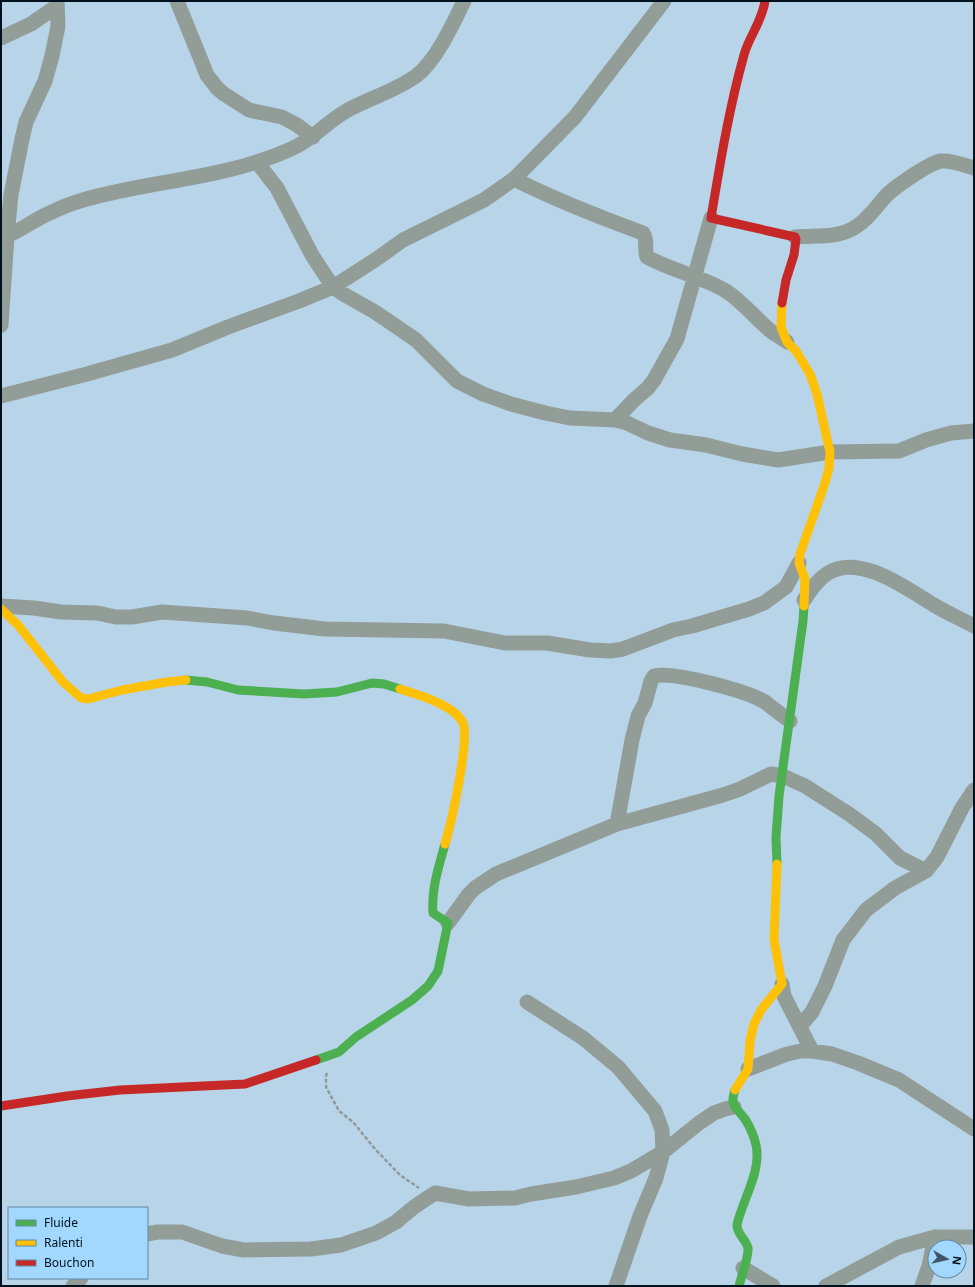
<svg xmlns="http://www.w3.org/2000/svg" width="975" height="1287" viewBox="0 0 975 1287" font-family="'Noto Sans',sans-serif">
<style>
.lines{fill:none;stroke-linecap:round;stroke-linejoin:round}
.path{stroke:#8f9a99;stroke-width:2.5;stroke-dasharray:4 2;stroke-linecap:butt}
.street{stroke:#929d97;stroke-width:15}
.fast{stroke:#4caf50;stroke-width:9}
.slow{stroke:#ffc107;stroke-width:9}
.jam{stroke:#c62828;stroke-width:9}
</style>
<rect width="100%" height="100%" fill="#b7d4e9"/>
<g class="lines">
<path class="path" d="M 327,1073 L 326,1076 L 326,1087 L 339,1111 L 353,1122 L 375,1149 L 400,1175 L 419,1188"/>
<path class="street" d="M 177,1 L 207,75 L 217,88 L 224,94 L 249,110 L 282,117 L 297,125 L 313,137
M 1,38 L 31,24 L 57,6
M 257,162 L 277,188 L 312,255 L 323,272 L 333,287 L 345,295 L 375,312 L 400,329 L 416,340 L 457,381 L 483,394 L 511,404 L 545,413 L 570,418 L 615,420 L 627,423 L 648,433 L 670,440 L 706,445 L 742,454 L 778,460 L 830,452 L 899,451 L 926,440 L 951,433 L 974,431
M 514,179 C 556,200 599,217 643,233 C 648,240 644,249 647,257 C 672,271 701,276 726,291 C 743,302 756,319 772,332 C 777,335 782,338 787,342
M 1,236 L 7,236 L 11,195 L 22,139 L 26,122 L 45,81 L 52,56 L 58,26 L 57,1
M 795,237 C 816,235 839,239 857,226 C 868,219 876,207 885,197 C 893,188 929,163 941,161 C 951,160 964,165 974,168
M 1,325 L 7,236 C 23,229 37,218 52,212 C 62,207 73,203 83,200 C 152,180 225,179 291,149 C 314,139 326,122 348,110 C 370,98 395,91 416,76 C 436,61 453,24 464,1
M 1,396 L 87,374 L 172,350 L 228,327 L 299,301 L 333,287 L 375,260 L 403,240 L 484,200 L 514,179 L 575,117 L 664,1
M 615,420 L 634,400 L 648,388 L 654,380 L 677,339 L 711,218
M 804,600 C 811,590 817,580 828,573 C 860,553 907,589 934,605 C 947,613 961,619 974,626
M 1,606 L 34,608 L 61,612 L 97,613 L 116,617 L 132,617 L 162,612 L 247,618 L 274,623 L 325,629 L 444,631 L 505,643 L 547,643 L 590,650 L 611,651 L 623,649 L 673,630 L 692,626 L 749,609 L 764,603 L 786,587 L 799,563
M 617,824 L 632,740 L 638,716 L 645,703 L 651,681 L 654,676 C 673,671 747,691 765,702 C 773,708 781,715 790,721
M 448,923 L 469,894 L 475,888 L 496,874 L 617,824 L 723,795 L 740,789 L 771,774 L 783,776 L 805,786 L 849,814 L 876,834 L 900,858 L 926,871
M 782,984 L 784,996 L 812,1051
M 527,1002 L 583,1038 L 618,1067 L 655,1111 L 662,1130 L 663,1152 L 656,1178 L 640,1216 L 616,1286
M 800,1026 L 812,1012 L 825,986 L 843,940 L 866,910 L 895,888 L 926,871 L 937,857 L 962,808 L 974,790
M 748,1069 L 787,1054 L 801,1051 L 812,1051 L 832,1054 L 858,1063 L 899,1080 L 974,1129
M 147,1234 L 158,1232 L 182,1232 L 222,1246 L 244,1250 L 311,1249 L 341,1245 L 376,1233 L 396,1222 L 414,1207 L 435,1193 L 469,1199 L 515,1198 L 531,1194 L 576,1187 L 614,1178 L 631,1171 L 663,1152 L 699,1123 L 714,1113 L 725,1109 L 734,1107
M 743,1268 L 773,1286
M 73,1286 L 81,1278
M 826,1286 L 899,1247 L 935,1237 L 974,1237
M 922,1286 L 929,1266 L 935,1237"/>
<path class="fast" d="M 186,680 L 207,682 L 238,690 L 304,694 L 337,692 L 372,683 L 384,684 L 400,689
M 777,864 L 776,837 L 779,796 L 803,621 L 804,606
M 316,1060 L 339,1052 L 356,1037 L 412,1000 L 428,986 L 438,971 L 448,923 L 433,913 C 431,889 439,866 445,844
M 735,1090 C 729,1106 737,1108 745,1119 C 750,1127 754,1136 756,1145 C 762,1171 742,1201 737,1225 C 737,1235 746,1239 748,1248 C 749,1257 741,1277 739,1286"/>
<path class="slow" d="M 782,303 L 781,327 L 787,342 L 796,351 L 810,374 L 817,394 L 830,452 L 829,468 L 825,483 L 800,554 L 799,563 L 805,579 L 804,606
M 1,609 L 18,625 L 63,682 L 81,698 L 88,699 L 122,690 L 167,682 L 186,680
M 400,689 C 418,695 455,705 463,723 C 470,740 451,824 445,844
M 735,1090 L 748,1069 L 750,1041 L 754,1024 L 761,1010 L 782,984 L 774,939 L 777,864"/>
<path class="jam" d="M 765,1 C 762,22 749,36 744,55 C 729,108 720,164 711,218 L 795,237 L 796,239 L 794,255 L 786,280 L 782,303
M 1,1106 L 67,1096 L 120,1090 L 245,1084 L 316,1060"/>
</g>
<rect width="975" height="1287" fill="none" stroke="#00111e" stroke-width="4"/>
<rect x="8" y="1207" width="140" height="72" fill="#a2d8fe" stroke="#6188a4"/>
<rect x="16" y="1220" width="20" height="6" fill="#4caf50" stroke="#6188a4"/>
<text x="44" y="1227" font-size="12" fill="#00111e">Fluide</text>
<rect x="16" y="1240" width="20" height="6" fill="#ffc107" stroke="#6188a4"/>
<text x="44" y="1247" font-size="12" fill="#00111e">Ralenti</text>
<rect x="16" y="1260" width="20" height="6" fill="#c62828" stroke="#6188a4"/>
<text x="44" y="1267" font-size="12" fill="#00111e">Bouchon</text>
<g transform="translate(947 1259) rotate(98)"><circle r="19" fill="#a2d8fe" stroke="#6188a4"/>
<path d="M0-3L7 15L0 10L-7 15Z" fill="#405565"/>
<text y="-6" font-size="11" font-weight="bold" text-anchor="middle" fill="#00111e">N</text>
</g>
</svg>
